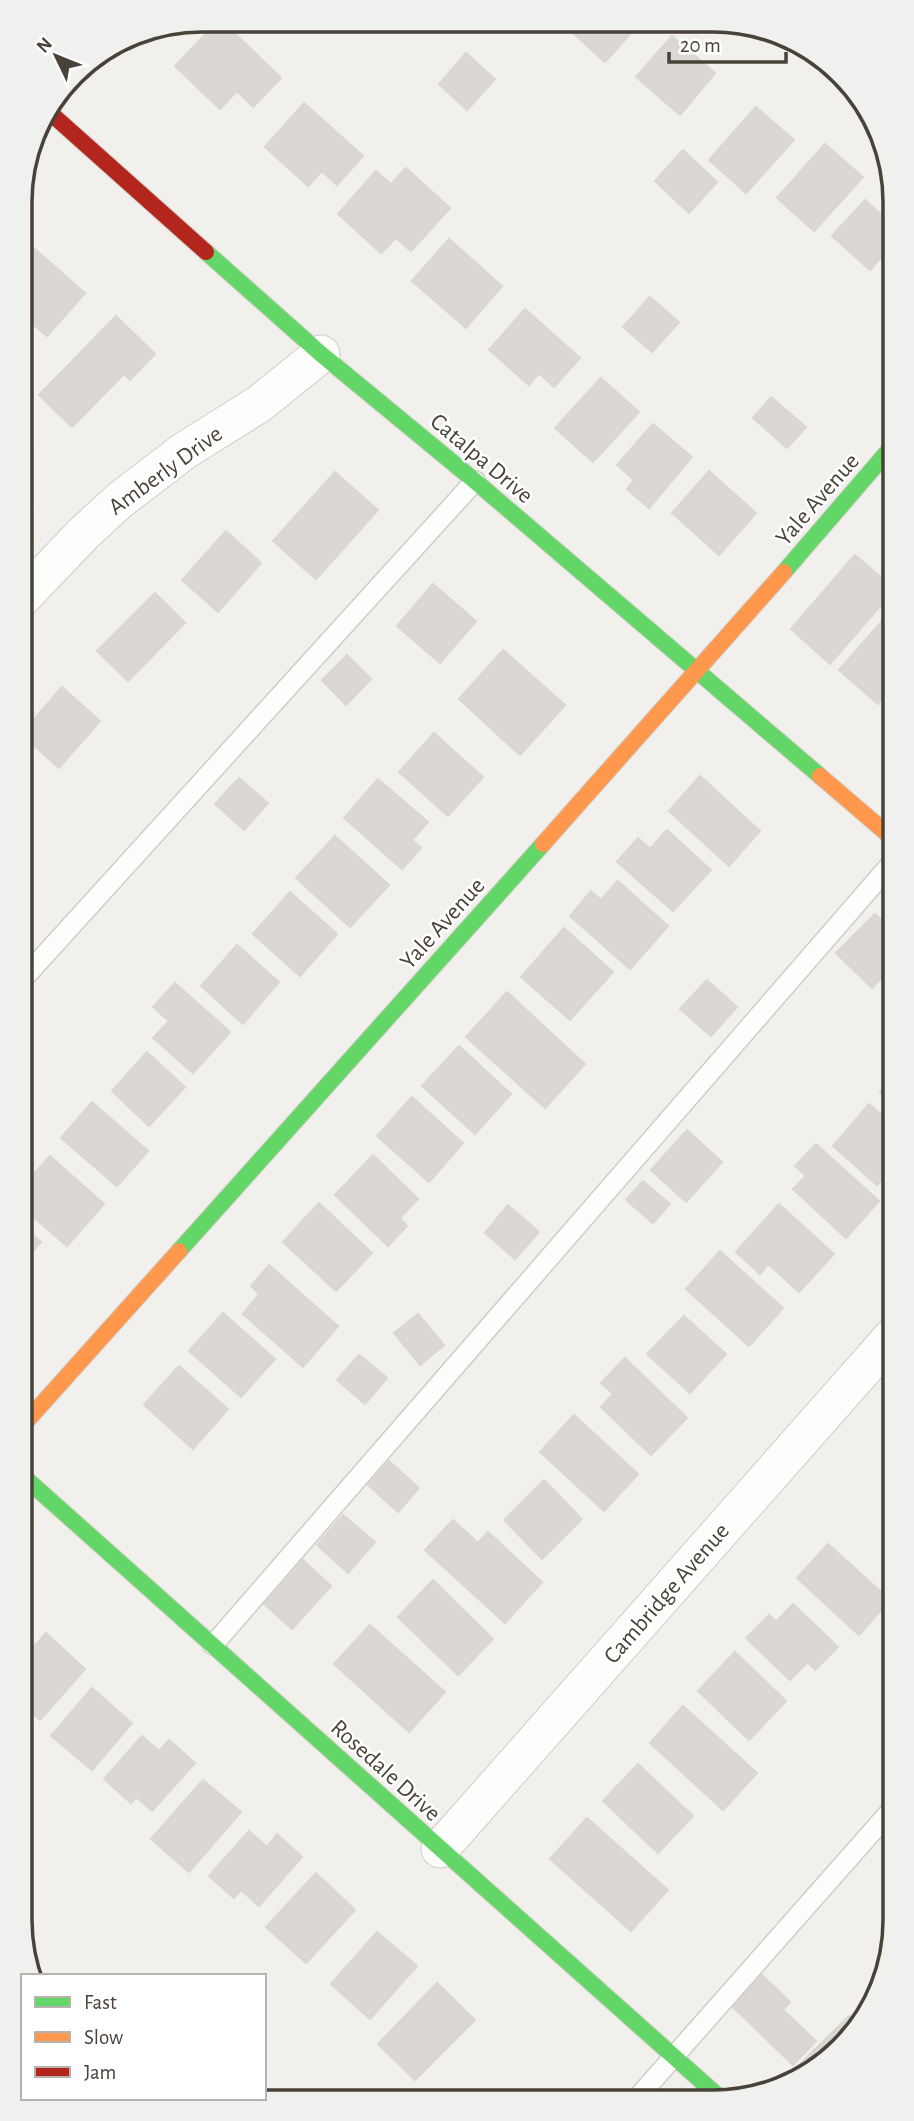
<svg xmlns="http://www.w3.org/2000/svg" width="914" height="2121" viewBox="0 0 914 2121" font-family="'Alegreya Sans',sans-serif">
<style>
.building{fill:#dad7d4;stroke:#dad7d3;stroke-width:2}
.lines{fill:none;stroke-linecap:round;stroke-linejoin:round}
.lane-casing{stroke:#cfccc9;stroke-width:22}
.street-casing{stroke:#cfccc9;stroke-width:39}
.fast-casing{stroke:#d1cdc4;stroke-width:18}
.slow-casing{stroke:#d1cdc4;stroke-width:18}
.jam-casing{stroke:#d1cdc4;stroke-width:18}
.lane{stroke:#fdfdfc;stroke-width:19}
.street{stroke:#fdfdfc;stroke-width:37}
.fast{stroke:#63d668;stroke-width:16}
.slow{stroke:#ff974d;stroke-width:16}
.jam{stroke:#b3261e;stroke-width:16}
.labels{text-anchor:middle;stroke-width:5;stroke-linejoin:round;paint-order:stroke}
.street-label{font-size:24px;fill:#494238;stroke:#fff}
.rim{fill:none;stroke:#494238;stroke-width:3.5}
</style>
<rect width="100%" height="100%" fill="#f2f0ed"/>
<path class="building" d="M 220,19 L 281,78 L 253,107 L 237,91 L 220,109 L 175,66 Z
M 565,22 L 635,22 L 638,25 L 605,62 L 563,24 Z
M 672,36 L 715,73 L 680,115 L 636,77 Z
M 466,53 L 495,79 L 467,110 L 439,84 Z
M 304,103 L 363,156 L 337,185 L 322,171 L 308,186 L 265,147 Z
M 756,107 L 794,140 L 746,193 L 709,160 Z
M 825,144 L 863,177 L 814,231 L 777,198 Z
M 683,150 L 717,182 L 689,213 L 655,181 Z
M 406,168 L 450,208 L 411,251 L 396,238 L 381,253 L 338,214 L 376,171 L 391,184 Z
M 865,200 L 889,222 L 889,248 L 870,270 L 832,236 Z
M 449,239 L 502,286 L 466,328 L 412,281 Z
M 29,244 L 85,293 L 47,336 L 20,313 L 20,255 Z
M 650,297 L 679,322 L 652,352 L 623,327 Z
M 525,309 L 580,358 L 554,387 L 539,373 L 529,385 L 489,350 Z
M 116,316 L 155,354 L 130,380 L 124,374 L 72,427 L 39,395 Z
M 601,378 L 639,412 L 593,462 L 555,428 Z
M 771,397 L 806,427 L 787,448 L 753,418 Z
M 653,424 L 692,457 L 649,508 L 627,489 L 634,480 L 617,465 Z
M 709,471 L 756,513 L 719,555 L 672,513 Z
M 335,472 L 378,510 L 316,579 L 273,541 Z
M 226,531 L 261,563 L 218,612 L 182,580 Z
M 855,555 L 890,585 L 890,595 L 830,664 L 791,629 Z
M 433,584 L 476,621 L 440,663 L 397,626 Z
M 155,593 L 185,623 L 128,681 L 97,651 Z
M 890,612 L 890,689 L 878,704 L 839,670 Z
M 503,650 L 565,705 L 520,755 L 459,699 Z
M 347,655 L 371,679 L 346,705 L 322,680 Z
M 62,687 L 100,721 L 59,768 L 21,734 Z
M 434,733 L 483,777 L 448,816 L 399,772 Z
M 700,776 L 760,831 L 729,866 L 669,811 Z
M 239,778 L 268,803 L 244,830 L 215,804 Z
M 378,779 L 428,822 L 412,840 L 421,848 L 402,869 L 344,818 Z
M 667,830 L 711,870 L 673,911 L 617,862 L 638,838 L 650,849 Z
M 335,836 L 389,885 L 350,927 L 296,878 Z
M 618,881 L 668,926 L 630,969 L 570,916 L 591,891 L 601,900 Z
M 290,892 L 337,934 L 300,976 L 253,934 Z
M 875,914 L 891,929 L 891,968 L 872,988 L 836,953 Z
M 564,928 L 613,972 L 570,1020 L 521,977 Z
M 237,945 L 279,982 L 243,1024 L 201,986 Z
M 707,980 L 737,1007 L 711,1036 L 680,1009 Z
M 175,983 L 230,1032 L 193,1073 L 153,1038 L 169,1021 L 153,1007 Z
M 507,992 L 585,1064 L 545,1108 L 466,1037 Z
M 459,1046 L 511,1094 L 475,1134 L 422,1086 Z
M 147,1052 L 185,1087 L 149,1126 L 112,1091 Z
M 891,1080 L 892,1103 L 880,1093 Z
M 412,1097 L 463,1143 L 429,1182 L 377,1136 Z
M 92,1102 L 148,1151 L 117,1186 L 61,1138 Z
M 869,1104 L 892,1124 L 892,1169 L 877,1185 L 833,1146 Z
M 687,1130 L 722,1162 L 686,1202 L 651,1170 Z
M 816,1144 L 879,1201 L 846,1238 L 793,1189 L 806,1176 L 795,1166 Z
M 373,1155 L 418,1199 L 400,1218 L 407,1226 L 388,1246 L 335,1195 Z
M 50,1156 L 104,1204 L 67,1246 L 23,1208 L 23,1186 Z
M 643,1181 L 670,1204 L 653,1223 L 626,1200 Z
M 319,1203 L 372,1253 L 336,1291 L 283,1242 Z
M 779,1204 L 834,1254 L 799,1292 L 768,1264 L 760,1274 L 736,1252 Z
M 508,1205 L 539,1232 L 515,1259 L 485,1233 Z
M 23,1226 L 41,1242 L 23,1262 Z
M 720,1251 L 783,1308 L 749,1346 L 686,1289 Z
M 269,1265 L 338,1326 L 303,1367 L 243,1314 L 259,1294 L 251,1286 Z
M 223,1313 L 275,1359 L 241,1397 L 189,1351 Z
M 418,1314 L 444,1345 L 420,1365 L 394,1333 Z
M 684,1316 L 726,1354 L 690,1393 L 647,1354 Z
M 359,1355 L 387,1378 L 365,1404 L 337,1380 Z
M 625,1358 L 687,1418 L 651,1455 L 601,1407 L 613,1394 L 601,1383 Z
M 179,1366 L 228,1409 L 193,1449 L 144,1405 Z
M 574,1415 L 638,1474 L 604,1511 L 540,1452 Z
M 389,1461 L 419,1488 L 398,1512 L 368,1485 Z
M 544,1480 L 582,1519 L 542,1559 L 504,1520 Z
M 343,1515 L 375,1542 L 348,1573 L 317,1545 Z
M 453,1520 L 478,1543 L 488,1532 L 542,1582 L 505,1623 L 425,1550 Z
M 828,1544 L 890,1600 L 859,1635 L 797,1578 Z
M 303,1560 L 331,1586 L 292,1629 L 264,1604 Z
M 433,1580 L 493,1639 L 458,1675 L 398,1617 Z
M 793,1604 L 838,1647 L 815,1670 L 808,1662 L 790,1680 L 746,1638 L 769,1615 L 776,1622 Z
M 370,1625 L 445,1692 L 409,1732 L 334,1664 Z
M 46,1633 L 85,1669 L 40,1720 L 25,1706 L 25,1657 Z
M 735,1652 L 786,1701 L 749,1740 L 698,1691 Z
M 92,1688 L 132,1723 L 92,1770 L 51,1736 Z
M 683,1706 L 757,1773 L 723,1810 L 650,1743 Z
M 142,1736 L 159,1751 L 169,1740 L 195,1763 L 152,1811 L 136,1797 L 131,1803 L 104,1779 Z
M 638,1764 L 693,1816 L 658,1853 L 603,1801 Z
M 203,1780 L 241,1812 L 189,1872 L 151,1839 Z
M 587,1818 L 668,1890 L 631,1931 L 550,1859 Z
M 249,1831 L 267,1847 L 277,1834 L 302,1857 L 259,1906 L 241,1890 L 234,1898 L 209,1876 Z
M 316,1873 L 355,1910 L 306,1963 L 266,1927 Z
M 377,1932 L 417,1966 L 370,2019 L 331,1984 Z
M 761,1974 L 790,2002 L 783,2010 L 816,2041 L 793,2065 L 731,2005 Z
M 437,1983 L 475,2020 L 415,2080 L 378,2044 Z
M 849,2016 L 859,2026 L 857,2031 L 814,2071 L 804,2075 L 796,2068 Z"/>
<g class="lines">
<g class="lane-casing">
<path id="lane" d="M 22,980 L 475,481
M 213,1645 L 891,864
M 639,2096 L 894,1807"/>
</g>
<g class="street-casing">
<path id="street" d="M 21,599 L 83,534 L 120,500 L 184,451 L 259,404 L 321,354
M 440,1849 L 892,1337"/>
</g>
<g class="fast-casing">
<path id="fast" d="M 206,252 L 321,354 L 475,481 L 820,776
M 784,572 L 889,450
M 179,1251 L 543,844
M 24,1477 L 718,2096"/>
</g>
<g class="slow-casing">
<path id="slow" d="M 820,776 L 891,837
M 543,844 L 784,572
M 24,1424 L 179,1251"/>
</g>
<g class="jam-casing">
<path id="jam" d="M 47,110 L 206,252"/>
</g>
<use href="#lane" class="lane"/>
<use href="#street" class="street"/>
<use href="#fast" class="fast"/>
<use href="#slow" class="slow"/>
<use href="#jam" class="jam"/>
</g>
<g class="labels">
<g class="street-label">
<text transform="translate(482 458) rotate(40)" y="8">Catalpa Drive</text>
<text transform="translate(165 470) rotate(-36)" y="8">Amberly Drive</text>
<text transform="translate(817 499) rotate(-49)" y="8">Yale Avenue</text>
<text transform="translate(442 923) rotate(-48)" y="8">Yale Avenue</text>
<text transform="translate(666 1593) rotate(-49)" y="8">Cambridge Avenue</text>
<text transform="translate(386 1770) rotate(42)" y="8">Rosedale Drive</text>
</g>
</g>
<path d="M0 0H914V2121H0ZM202 32H713A170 170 0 0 1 883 202V1920A170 170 0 0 1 713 2090H202A170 170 0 0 1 32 1920V202A170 170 0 0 1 202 32Z" fill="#f0f0ef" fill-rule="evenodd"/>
<path class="rim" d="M202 32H713A170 170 0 0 1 883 202V1920A170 170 0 0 1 713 2090H202A170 170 0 0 1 32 1920V202A170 170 0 0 1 202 32Z"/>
<rect x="21" y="1974" width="245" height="126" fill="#ffffff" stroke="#b6b3af" stroke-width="2"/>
<rect x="35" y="1997" width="35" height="10" fill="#63d668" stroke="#b6b3af" stroke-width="2"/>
<text x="84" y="2009" font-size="21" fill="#494238">Fast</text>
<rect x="35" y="2032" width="35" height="10" fill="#ff974d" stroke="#b6b3af" stroke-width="2"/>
<text x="84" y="2044" font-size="21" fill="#494238">Slow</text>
<rect x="35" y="2067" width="35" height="10" fill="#b3261e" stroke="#b6b3af" stroke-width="2"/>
<text x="84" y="2079" font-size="21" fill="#494238">Jam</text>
<g transform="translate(56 56) rotate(313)" stroke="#ffffff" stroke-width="5" paint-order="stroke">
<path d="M0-5L12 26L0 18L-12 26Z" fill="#494238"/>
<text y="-10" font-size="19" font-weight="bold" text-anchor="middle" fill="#494238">N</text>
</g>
<path d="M669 52v10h117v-10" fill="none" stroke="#494238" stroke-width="3.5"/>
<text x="680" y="52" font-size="21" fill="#494238" stroke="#ffffff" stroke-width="5" paint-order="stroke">20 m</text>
</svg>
